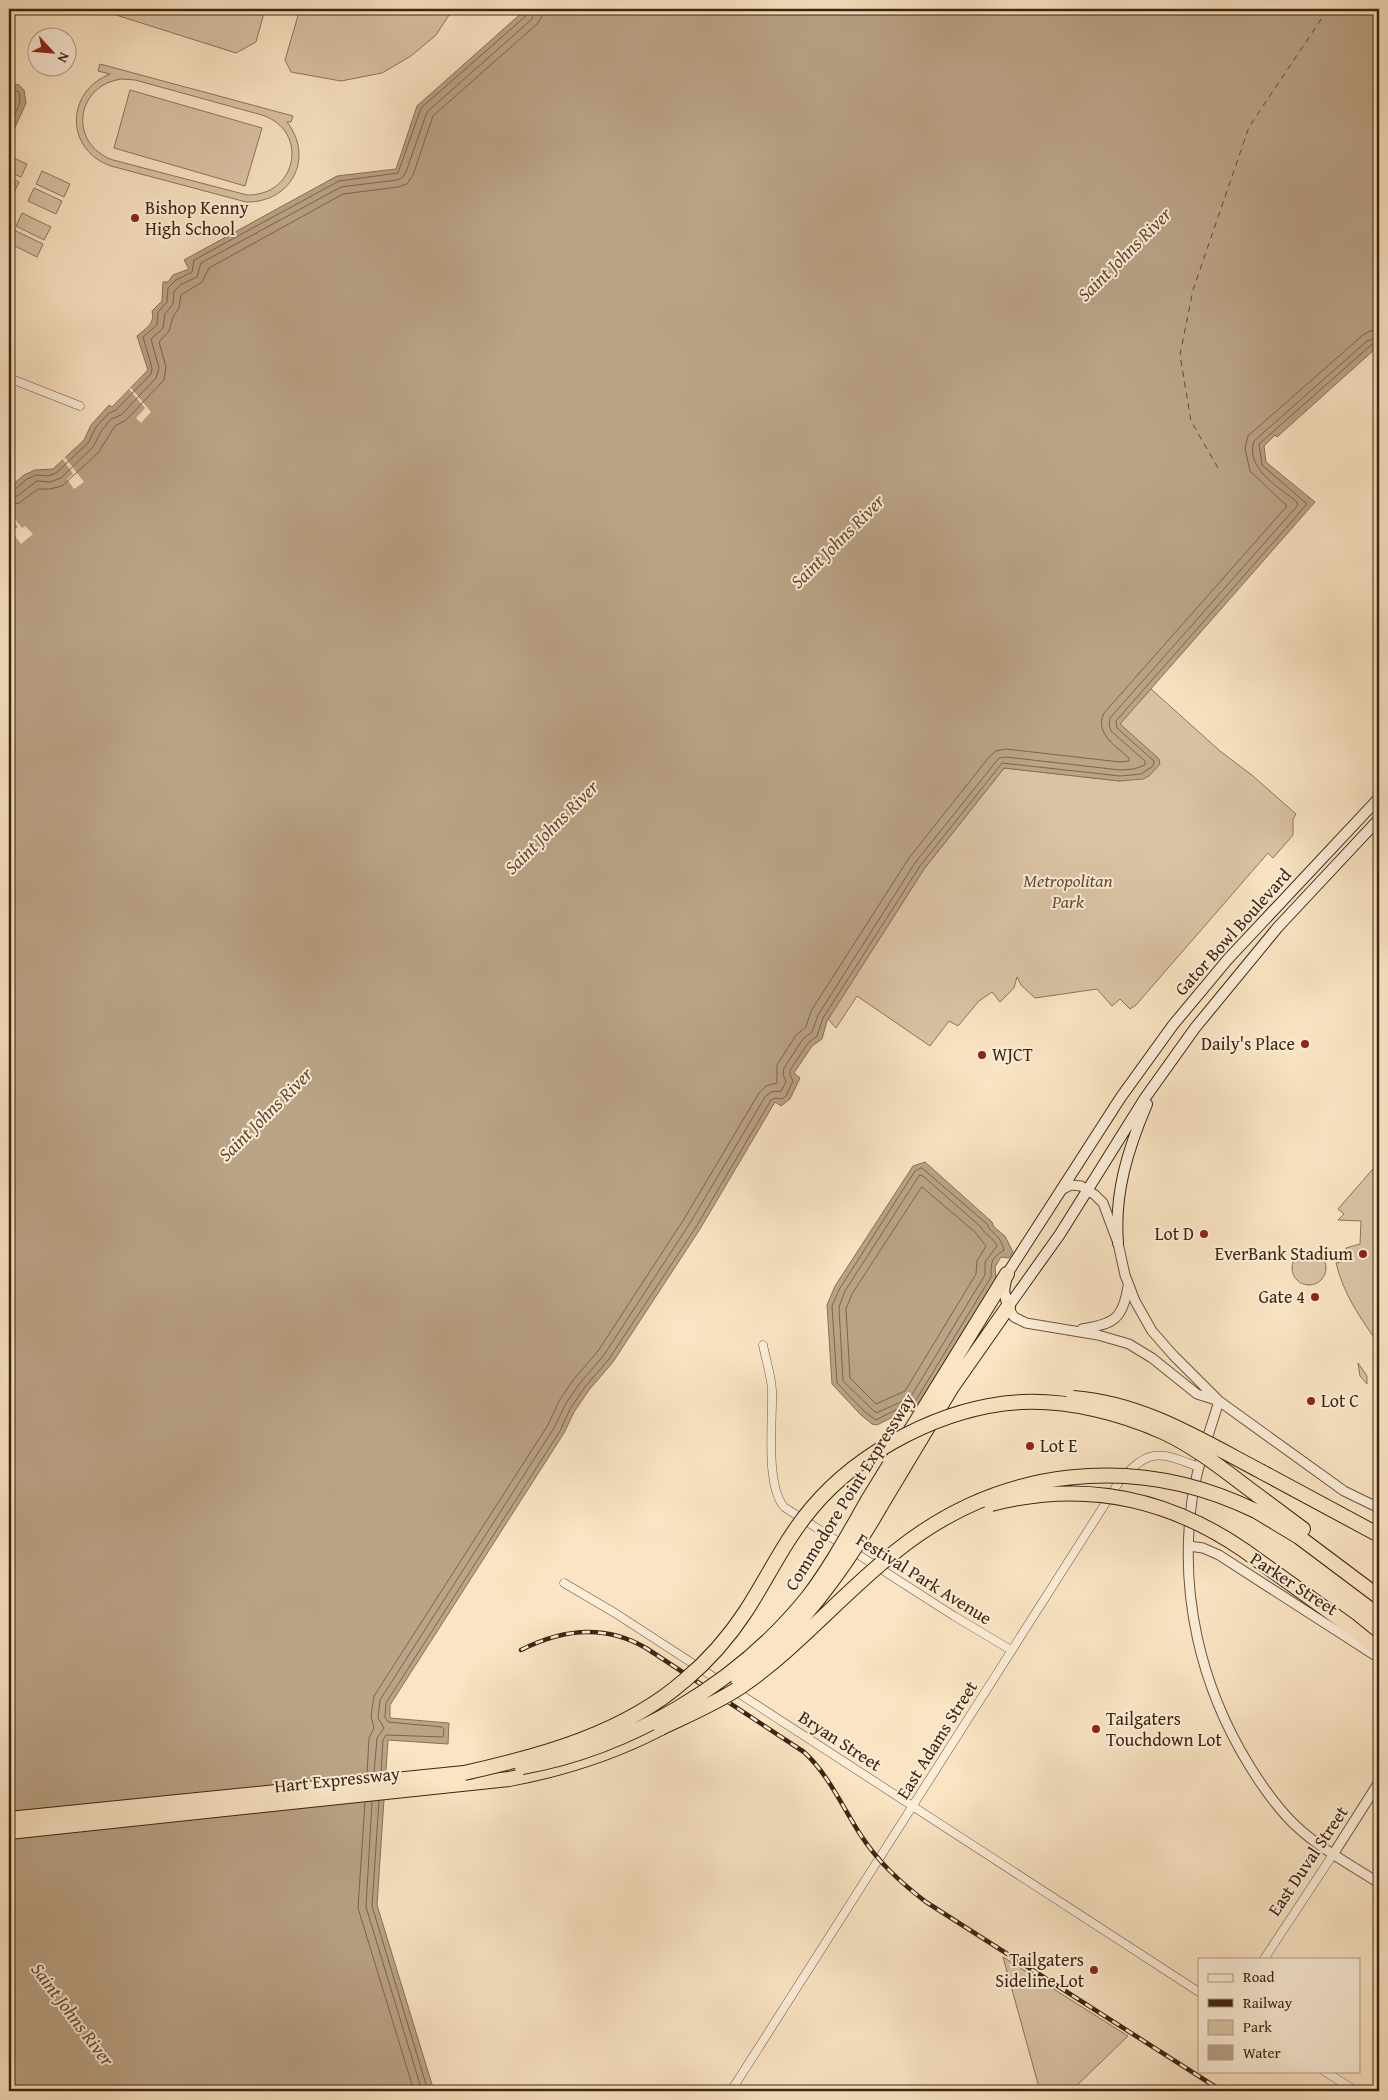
<svg xmlns="http://www.w3.org/2000/svg" width="1388" height="2100" viewBox="0 0 1388 2100" font-family="'Gentium Book Plus',serif">
<style>
.green{fill:#dac3a5;stroke:#8c745b;fill-rule:evenodd}
.water{fill:#baa386;stroke:#887057}
.pier{fill:#fae4c3}
.lines{fill:none;stroke-linecap:round;stroke-linejoin:round}
.shore{stroke:#7c644c;stroke-width:1}
.ferry{stroke:#624a34;stroke-width:1;stroke-dasharray:6 5;stroke-linecap:butt}
.minor-casing{stroke:#6c543e;stroke-width:9}
.tertiary-casing{stroke:#6c543e;stroke-width:11}
.secondary-casing{stroke:#3d2411;stroke-width:12}
.motorway-casing{stroke:#3d2411;stroke-width:16}
.minor{stroke:#fcedd8;stroke-width:8}
.tertiary{stroke:#fcedd8;stroke-width:9}
.secondary{stroke:#fcedd8;stroke-width:10}
.motorway{stroke:#fae4c3;stroke-width:14}
.rail-casing{stroke:#3d2411;stroke-width:4.5}
.rail{stroke:#fcedd8;stroke-width:2.5;stroke-dasharray:8;stroke-linecap:butt}
.motorway-bridge-casing{stroke:#3d2411;stroke-width:16;stroke-linecap:butt}
.motorway-bridge{stroke:#fae4c3;stroke-width:14}
.poi-dot{fill:#8f2418;stroke:#fcedd8;stroke-width:2}
.labels{text-anchor:middle;stroke-width:4;stroke-linejoin:round;paint-order:stroke}
.poi-label{font-size:18px;fill:#3d2411;stroke:#fcedd8;text-anchor:start}
.park-label{font-size:18px;font-style:italic;fill:#644c36;stroke:#fcedd8}
.street-label{font-size:18px;fill:#3d2411;stroke:#fcedd8}
.water-label{font-size:19px;font-style:italic;fill:#624a34;stroke:#fcedd8}
</style>
<rect width="100%" height="100%" fill="#fae4c3"/>
<filter id="stains"><feTurbulence type="fractalNoise" baseFrequency=".004" numOctaves="4"/><feColorMatrix values="0 0 0 0 .2 0 0 0 0 .09 0 0 0 0 .02 0 0 0 .5 -.17"/></filter>
<radialGradient id="worn" r=".72"><stop offset=".6" stop-color="#630" stop-opacity="0"/><stop offset="1" stop-color="#630" stop-opacity=".3"/></radialGradient>
<path class="green" d="M 115,9 L 265,9 L 256,42 L 236,53 L 116,15 Z
M 300,9 L 453,9 L 436,35 L 411,56 L 382,73 L 341,81 L 291,72 L 285,60 Z
M 100,64 L 293,116 L 291,122 L 287,122 C 315,158 291,203 246,202 L 111,166 C 65,150 65,92 110,74 L 98,71 ZM 122,79 L 135,80 L 262,115 C 310,131 297,196 247,195 L 113,160 C 68,144 75,85 122,79 Z
M 130,90 L 262,128 L 245,186 L 114,148 Z
M 9,156 L 27,164 L 21,177 L 9,172 Z
M 42,171 L 70,184 L 64,197 L 36,184 Z
M 9,177 L 19,182 L 13,195 L 9,193 Z
M 34,188 L 62,201 L 56,214 L 28,201 Z
M 22,213 L 51,227 L 44,240 L 16,226 Z
M 14,230 L 43,244 L 37,257 L 9,243 Z
M 1151,689 L 1220,751 L 1253,776 L 1296,814 L 1293,819 L 1293,835 L 1273,858 L 1268,853 L 1136,1005 L 1130,1009 L 1120,999 L 1112,1006 L 1097,989 L 1035,998 L 1021,985 L 1017,977 L 1014,988 L 1000,1002 L 992,992 L 979,1001 L 958,1026 L 949,1021 L 930,1046 L 857,996 L 836,1028 L 828,1019 L 924,869 L 1004,768 L 1120,781 L 1159,759 L 1119,724 Z
M 1379,1162 L 1379,1344 C 1361,1320 1343,1293 1336,1263 L 1349,1260 L 1346,1248 L 1360,1244 L 1361,1221 L 1338,1220 L 1344,1214 L 1338,1209 Z
M1292 1268a17 17 0 1 1 34 0a17 17 0 1 1-34 0Z
M 1358,1363 L 1367,1376 L 1367,1384 L 1360,1376 Z
M 1003,1957 L 1128,2036 L 1071,2091 L 1040,2091 Z"/>
<path class="water" d="M 526,9 L 1379,9 L 1379,349 L 1375,349 L 1277,437 L 1275,435 L 1264,446 L 1266,462 L 1315,502 L 1120,724 L 1159,759 L 1160,764 L 1149,776 L 1143,779 L 1120,781 L 1004,768 L 924,869 L 827,1021 L 822,1039 L 812,1046 L 794,1073 L 800,1078 L 790,1099 L 781,1106 L 775,1102 L 700,1229 L 613,1362 L 589,1390 L 574,1412 L 564,1433 L 390,1705 L 390,1718 L 449,1723 L 448,1744 L 388,1740 L 377,1905 L 434,2091 L 9,2091 L 9,488 L 24,475 L 35,470 L 53,469 L 84,440 L 91,425 L 109,405 L 112,407 L 148,370 L 137,336 C 146,328 155,324 152,311 L 162,301 L 163,282 L 168,282 L 173,275 L 189,269 L 184,260 L 337,176 L 396,169 L 417,106 Z
M 9,83 L 19,85 L 24,90 L 26,103 L 13,132 L 9,133 Z
M 925,1162 L 992,1222 L 994,1227 L 1005,1236 L 1013,1252 L 1009,1258 L 1001,1257 L 995,1267 L 996,1278 L 914,1412 L 907,1410 L 877,1425 L 872,1424 L 861,1415 L 832,1384 L 827,1305 L 835,1286 L 913,1166 Z"/>
<path class="pier" d="M 131,388 L 151,412 L 141,423 L 136,418 L 145,408 L 129,389 Z
M 64,456 L 84,482 L 74,489 L 67,479 L 73,474 L 62,458 Z
M 9,512 L 22,528 L 25,526 L 33,534 L 21,544 L 12,532 L 18,527 L 9,515 Z"/>
<g class="lines">
<path class="shore" d="M 9,88 L 19,92 L 20,103 L 9,128
M 9,492 L 13,491 L 27,479 L 36,475 L 48,476 L 56,473 L 88,443 L 96,427 L 109,413 L 116,410 L 151,374 L 152,368 L 143,337 L 157,325 L 158,312 L 167,302 L 168,288 L 176,280 L 192,272 L 194,260 L 339,181 L 398,173 L 421,108 L 527,15 L 529,9
M 9,498 L 17,496 L 37,481 L 50,482 L 61,478 L 93,447 L 102,430 L 111,419 L 121,415 L 156,378 L 159,368 L 151,339 L 163,328 L 165,314 L 173,304 L 174,292 L 180,285 L 197,277 L 201,263 L 341,187 L 397,180 L 403,177 L 406,172 L 427,112 L 532,19 L 535,9
M 9,505 L 19,503 L 38,489 L 50,489 L 62,486 L 98,453 L 115,426 L 126,420 L 164,380 L 166,367 L 159,342 L 169,331 L 173,317 L 179,308 L 181,295 L 202,282 L 209,268 L 343,194 L 398,187 L 407,184 L 413,175 L 433,116 L 537,24 L 541,18 L 543,9
M 922,1168 L 987,1224 C 992,1236 999,1232 1004,1250 C 991,1259 991,1261 991,1277 L 913,1405 L 901,1407 L 876,1420 L 865,1412 L 837,1383 L 832,1306 L 840,1288 L 915,1171 Z
M 920,1175 L 923,1176 L 981,1227 C 985,1235 994,1238 997,1246 L 985,1262 L 985,1275 L 910,1398 L 876,1413 L 843,1381 L 839,1307 L 845,1291 Z
M 922,1187 L 975,1232 L 986,1246 L 977,1261 L 976,1274 L 905,1391 L 876,1404 L 850,1378 L 846,1309 L 852,1294 Z
M 381,1773 L 383,1740 L 386,1735 L 443,1737 L 444,1729 L 442,1727 L 388,1722 L 385,1717 L 386,1703 L 560,1431 L 570,1409 L 585,1387 L 609,1359 L 696,1227 L 771,1100 L 775,1098 L 782,1099 L 786,1096 L 793,1081 L 790,1075 L 790,1070 L 808,1043 L 817,1036 L 823,1018 L 920,866 L 1002,763 L 1120,776 L 1141,774 L 1153,766 L 1154,761 L 1117,728 L 1116,721 L 1307,504 L 1262,465 L 1259,444 L 1371,345 L 1379,344
M 374,1774 L 377,1738 L 384,1728 L 378,1718 L 380,1700 L 554,1428 L 565,1405 L 580,1383 L 604,1355 L 690,1223 L 765,1097 L 771,1092 L 781,1091 L 786,1082 L 783,1074 L 784,1068 L 803,1039 L 812,1032 L 818,1015 L 915,863 L 999,758 L 1006,757 L 1120,770 L 1134,769 L 1145,765 L 1145,761 L 1111,731 L 1109,725 L 1110,718 L 1298,505 L 1297,502 C 1279,487 1245,469 1254,441 L 1367,341 L 1379,338
M 367,1775 L 369,1738 L 374,1728 L 371,1716 L 374,1696 L 548,1425 L 559,1401 L 574,1379 L 598,1351 L 684,1219 L 759,1093 L 766,1086 L 777,1083 L 777,1065 L 796,1035 L 806,1027 L 811,1011 L 909,858 L 989,757 L 996,751 L 1006,749 L 1120,762 L 1129,761 L 1129,758 C 1116,746 1094,733 1104,713 L 1287,506 L 1250,471 L 1245,448 L 1248,436 L 1363,335 L 1370,331 L 1379,330
M 379,1801 L 372,1906 L 428,2091
M 365,1802 L 358,1908 L 414,2091
M 372,1802 L 366,1907 L 422,2091"/>
<path class="ferry" d="M 1218,468 L 1191,421 L 1180,355 L 1193,290 L 1249,127 L 1328,9"/>
<g class="minor-casing">
<path id="minor" d="M 9,378 L 80,406
M 763,1345 C 766,1360 771,1375 772,1390 C 773,1420 765,1484 784,1507 L 954,1616 L 1011,1650
M 564,1583 L 615,1613 L 1199,1992
M 1264,1959 L 1334,1853
M 1324,2071 L 1356,2091
M 731,2091 L 1119,1482 C 1149,1447 1160,1452 1199,1467"/>
</g>
<g class="tertiary-casing">
<path id="tertiary" d="M 1061,1190 L 1071,1185 L 1081,1186 L 1095,1195 L 1103,1203 L 1118,1243 L 1125,1275 L 1135,1301 L 1152,1331 L 1173,1355 L 1219,1401 L 1344,1491 L 1379,1508
M 1008,1307 L 1014,1317 L 1026,1323 L 1098,1335 L 1129,1344 L 1152,1358 L 1197,1394 L 1219,1401
M 1082,1329 C 1114,1324 1123,1319 1128,1286
M 1219,1401 C 1209,1434 1197,1466 1192,1500 C 1179,1593 1200,1685 1249,1765 C 1262,1786 1277,1808 1295,1825 C 1319,1848 1351,1865 1379,1883
M 1189,1546 L 1203,1548 L 1219,1555 L 1379,1658
M 1334,1853 L 1379,1782"/>
</g>
<g class="secondary-casing">
<path id="secondary" d="M 1118,1243 C 1114,1193 1128,1149 1147,1104
M 1008,1307 L 1004,1291 L 1007,1274 L 1121,1097 L 1173,1025 L 1228,959 L 1379,798
M 1008,1307 L 1060,1234 L 1145,1098 L 1195,1028 L 1278,927 L 1379,819"/>
</g>
<g class="motorway-casing">
<path id="motorway" d="M 1262,1472 L 1379,1535
M 868,1500 L 1007,1274
M 1264,1500 L 1303,1529
M 880,1507 L 952,1387 L 1008,1307
M 1256,1511 L 1299,1537 L 1379,1597
M 1245,1551 L 1348,1625 L 1379,1650
M 9,1819 L 464,1773
M 9,1832 L 509,1779 C 563,1769 613,1753 661,1728"/>
</g>
<use href="#minor" class="minor"/>
<use href="#tertiary" class="tertiary"/>
<use href="#secondary" class="secondary"/>
<use href="#motorway" class="motorway"/>
<g class="rail-casing">
<path id="rail" d="M 521,1650 C 562,1629 605,1624 646,1648 L 804,1752 C 828,1774 842,1806 860,1834 C 878,1862 900,1882 926,1902 L 1222,2091"/>
</g>
<use href="#rail" class="rail"/>
<g class="motorway-bridge-casing">
<path id="motorway-bridge" d="M 1073,1398 C 1143,1403 1201,1440 1262,1472
M 991,1504 C 1083,1480 1167,1497 1245,1551
M 738,1679 C 798,1632 842,1573 880,1507
M 661,1728 C 688,1715 717,1703 742,1686 C 798,1647 842,1594 895,1552 C 1000,1467 1135,1452 1256,1511
M 522,1767 C 630,1748 739,1683 808,1597 C 831,1567 849,1533 868,1500
M 464,1773 C 541,1756 625,1733 685,1680 C 709,1660 729,1637 746,1611 C 768,1577 785,1540 811,1509 C 860,1450 945,1406 1022,1402 C 1069,1400 1121,1413 1163,1432 C 1200,1449 1231,1476 1264,1500"/>
</g>
<use href="#motorway-bridge" class="motorway-bridge"/>
</g>
<g class="poi-dot">
<circle cx="135" cy="218" r="5"/>
<circle cx="1305" cy="1044" r="5"/>
<circle cx="982" cy="1055" r="5"/>
<circle cx="1204" cy="1234" r="5"/>
<circle cx="1363" cy="1254" r="5"/>
<circle cx="1315" cy="1297" r="5"/>
<circle cx="1311" cy="1401" r="5"/>
<circle cx="1030" cy="1446" r="5"/>
<circle cx="1096" cy="1729" r="5"/>
<circle cx="1094" cy="1970" r="5"/>
</g>
<g class="labels">
<g class="poi-label">
<text x="145" y="214">Bishop Kenny<tspan x="145" dy="21">High School</tspan></text>
<text x="1295" y="1050" text-anchor="end">Daily's Place</text>
<text x="992" y="1061">WJCT</text>
<text x="1194" y="1240" text-anchor="end">Lot D</text>
<text x="1353" y="1260" text-anchor="end">EverBank Stadium</text>
<text x="1305" y="1303" text-anchor="end">Gate 4</text>
<text x="1321" y="1407">Lot C</text>
<text x="1040" y="1452">Lot E</text>
<text x="1106" y="1725">Tailgaters<tspan x="1106" dy="21">Touchdown Lot</tspan></text>
<text x="1084" y="1966" text-anchor="end">Tailgaters<tspan x="1084" dy="21">Sideline Lot</tspan></text>
</g>
<g class="park-label">
<text x="1068" y="887">Metropolitan<tspan x="1068" dy="21">Park</tspan></text>
</g>
<g class="street-label">
<text transform="translate(1233 932) rotate(-48)" y="6">Gator Bowl Boulevard</text>
<text transform="translate(850 1492) rotate(-58)" y="6">Commodore Point Expressway</text>
<text transform="translate(924 1579) rotate(32)" y="6">Festival Park Avenue</text>
<text transform="translate(1294 1584) rotate(33)" y="6">Parker Street</text>
<text transform="translate(937 1740) rotate(-58)" y="6">East Adams Street</text>
<text transform="translate(840 1741) rotate(33)" y="6">Bryan Street</text>
<text transform="translate(337 1780) rotate(-6)" y="6">Hart Expressway</text>
<text transform="translate(1308 1861) rotate(-56)" y="6">East Duval Street</text>
</g>
<g class="water-label">
<text transform="translate(1124 254) rotate(-45)" y="7">Saint Johns River</text>
<text transform="translate(837 541) rotate(-45)" y="7">Saint Johns River</text>
<text transform="translate(551 827) rotate(-45)" y="7">Saint Johns River</text>
<text transform="translate(265 1114) rotate(-45)" y="7">Saint Johns River</text>
<text transform="translate(73 2014) rotate(53)" y="7">Saint Johns River</text>
</g>
</g>
<rect width="1388" height="2100" fill="none" stroke="#fae4c3" stroke-width="30"/>
<rect x="10" y="10" width="1368" height="2080" fill="none" stroke="#3d2411" stroke-width="2.5"/>
<rect x="15" y="15" width="1358" height="2070" fill="none" stroke="#3d2411"/>
<rect x="1198" y="1958" width="162" height="115" fill="#fcedd8" stroke="#b09d88"/>
<rect x="1208" y="1974" width="25" height="8" fill="#fcedd8" stroke="#b09d88"/>
<text x="1243" y="1982" font-size="15" fill="#3d2411">Road</text>
<rect x="1208" y="1999" width="25" height="8" fill="#3d2411" stroke="#b09d88"/>
<text x="1243" y="2008" font-size="15" fill="#3d2411">Railway</text>
<rect x="1208" y="2020" width="25" height="15" fill="#dac3a5" stroke="#b09d88"/>
<text x="1243" y="2032" font-size="15" fill="#3d2411">Park</text>
<rect x="1208" y="2045" width="25" height="15" fill="#baa386" stroke="#b09d88"/>
<text x="1243" y="2058" font-size="15" fill="#3d2411">Water</text>
<g transform="translate(52 52) rotate(116)"><circle r="24" fill="#fcedd8" stroke="#b09d88"/>
<path d="M0-4L9 19L0 12L-9 19Z" fill="#8f2418"/>
<text y="-8" font-size="14" font-weight="bold" text-anchor="middle" fill="#3d2411">N</text>
</g>
<rect width="100%" height="100%" filter="url(#stains)"/>
<rect width="100%" height="100%" fill="url(#worn)"/>
</svg>
